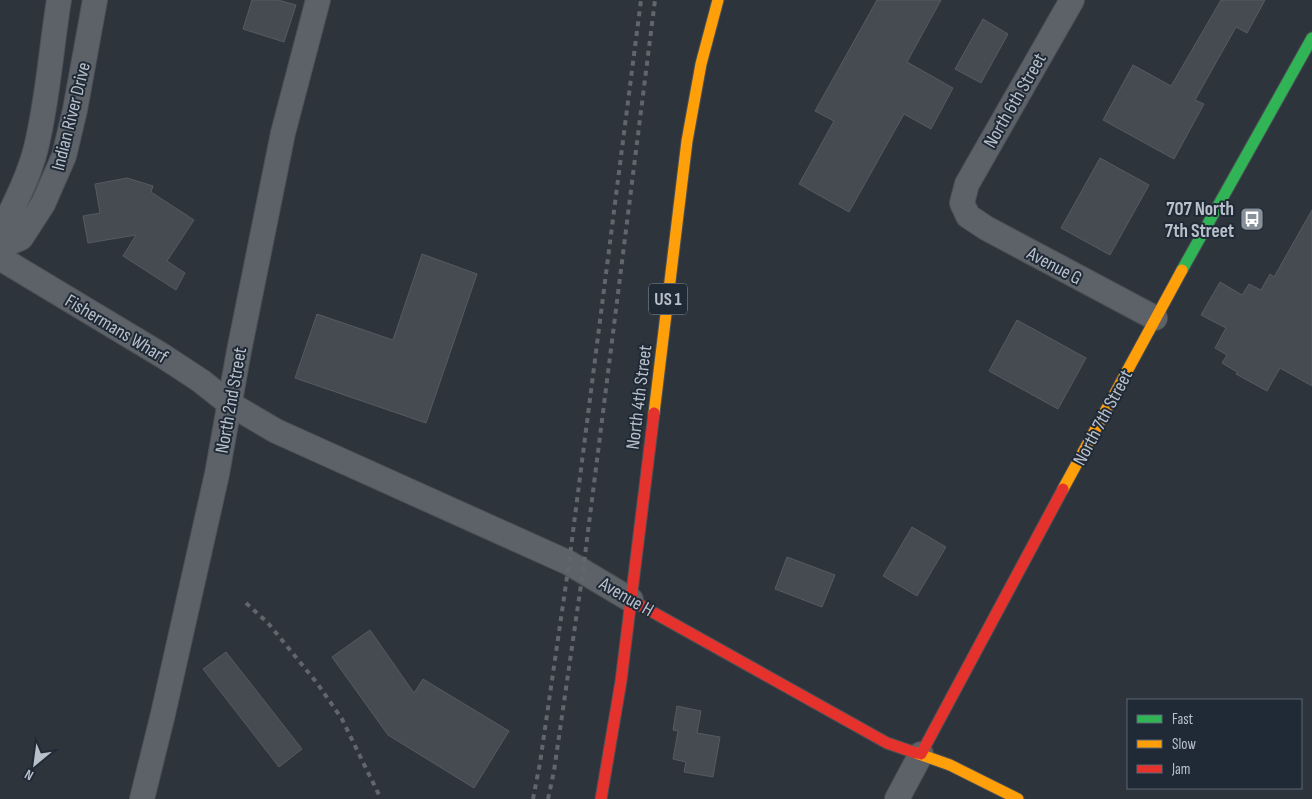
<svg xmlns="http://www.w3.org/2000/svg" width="1312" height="799" viewBox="0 0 1312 799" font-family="'Sofia Sans Condensed',sans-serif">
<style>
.building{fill:#454b51;stroke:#555b63}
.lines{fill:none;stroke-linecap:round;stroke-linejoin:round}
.street-casing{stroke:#4b5055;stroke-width:26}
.fast-casing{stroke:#4b5055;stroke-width:13}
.slow-casing{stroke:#4b5055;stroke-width:13}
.jam-casing{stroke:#4b5055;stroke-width:13}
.street{stroke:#5d6269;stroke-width:24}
.fast{stroke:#30b455;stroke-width:11}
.slow{stroke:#ff9f0a;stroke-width:11}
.jam{stroke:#e5322d;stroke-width:11}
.rail{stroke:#62666c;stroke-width:4;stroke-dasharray:5 5;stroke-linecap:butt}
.labels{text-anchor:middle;stroke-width:4;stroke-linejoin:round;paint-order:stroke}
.shield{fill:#202a36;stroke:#8a939e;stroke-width:1}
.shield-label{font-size:18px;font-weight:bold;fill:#b8c0cb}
.street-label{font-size:19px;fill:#b8c0cb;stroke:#202a36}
.poi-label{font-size:19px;font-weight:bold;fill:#b8c0cb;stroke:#202a36;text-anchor:end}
</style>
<rect width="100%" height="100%" fill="#2d343b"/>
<path class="building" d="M 252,0 L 278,0 L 296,5 L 284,42 L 243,29 Z
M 877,0 L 941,0 L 907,62 L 953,88 L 931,129 L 904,114 L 849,212 L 799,184 L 834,121 L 815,111 Z
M 1221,0 L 1265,0 L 1247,33 L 1236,27 L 1195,100 L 1204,104 L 1174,159 L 1103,120 L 1133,65 L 1171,86 Z
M 983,19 L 1008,34 L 981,83 L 955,69 Z
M 1100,158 L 1149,185 L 1110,255 L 1061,228 Z
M 127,178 L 153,186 L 151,192 L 194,220 L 167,261 L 185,273 L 176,290 L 123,256 L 136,235 L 88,243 L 83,216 L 100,213 L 95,184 Z
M 1312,210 L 1312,386 L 1280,368 L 1267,391 L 1236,374 L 1237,372 L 1222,363 L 1227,355 L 1215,348 L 1226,328 L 1201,315 L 1220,282 L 1242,295 L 1249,284 L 1261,290 L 1270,274 L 1274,277 Z
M 422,254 L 477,274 L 426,423 L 295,378 L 317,314 L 393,340 Z
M 1017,320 L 1086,358 L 1058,409 L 989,371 Z
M 912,527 L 946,547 L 917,596 L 883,576 Z
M 787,557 L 835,575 L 822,607 L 775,589 Z
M 370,630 L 414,693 L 423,679 L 509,731 L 474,788 L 388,735 L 332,657 Z
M 226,652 L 302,749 L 279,767 L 203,669 Z
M 677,706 L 701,711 L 697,733 L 720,737 L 713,777 L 684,772 L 686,762 L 673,759 L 678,731 L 673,730 Z"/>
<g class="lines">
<g class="street-casing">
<path id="street" d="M 1072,0 L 967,184 L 962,203 L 968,216 L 986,228 L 1155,318
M 7,244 L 21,238 L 43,204 L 64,156 L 75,110 L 95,0
M 0,258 L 163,356 L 201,381 L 230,404 L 276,431 L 569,563 L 631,600
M 0,258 L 7,244 L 2,230 C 15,203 29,176 36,148 C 48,99 51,49 59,0
M 142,799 L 163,714 L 217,474 L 239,351 L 283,133 L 318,0
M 897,799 L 921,754"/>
</g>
<g class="fast-casing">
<path id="fast" d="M 1182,270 L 1312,38"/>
</g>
<g class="slow-casing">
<path id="slow" d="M 654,413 L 687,141 L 701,64 L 718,0
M 1063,489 L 1182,270
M 916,753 L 950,765 L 1018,799"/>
</g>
<g class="jam-casing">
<path id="jam" d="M 631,600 L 887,743 L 916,753
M 921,754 L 1063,489
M 601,799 L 621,681 L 654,413"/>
</g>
<use href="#street" class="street"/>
<use href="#fast" class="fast"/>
<use href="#slow" class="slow"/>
<use href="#jam" class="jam"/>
<path class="rail" d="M 246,603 L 268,623 L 317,683 L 342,719 L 381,799
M 533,799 L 540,763 L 569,563 L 641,0
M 548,799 L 554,771 L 583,571 L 655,0"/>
</g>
<defs>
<g id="bus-square" transform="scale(1.25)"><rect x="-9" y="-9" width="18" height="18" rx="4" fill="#878f99" stroke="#202a36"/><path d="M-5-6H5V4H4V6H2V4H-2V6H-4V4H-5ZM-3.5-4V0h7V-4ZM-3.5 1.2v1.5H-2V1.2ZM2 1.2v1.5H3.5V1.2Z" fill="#fff"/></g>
</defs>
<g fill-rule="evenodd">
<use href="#bus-square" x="1252" y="219"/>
</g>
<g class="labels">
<rect class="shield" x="649" y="283.5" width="38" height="31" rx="4"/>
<g class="shield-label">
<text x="668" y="305">US 1</text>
</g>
<g class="street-label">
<text transform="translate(1014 100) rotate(-60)" y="7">North 6th Street</text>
<text transform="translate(70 116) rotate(-76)" y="7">Indian River Drive</text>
<text transform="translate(1055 265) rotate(28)" y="7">Avenue G</text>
<text transform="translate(117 328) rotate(31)" y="7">Fishermans Wharf</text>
<text transform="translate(638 397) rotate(-83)" y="7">North 4th Street</text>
<text transform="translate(230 400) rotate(-80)" y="7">North 2nd Street</text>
<text transform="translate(1102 417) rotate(-62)" y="7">North 7th Street</text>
<text transform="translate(627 596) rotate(30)" y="7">Avenue H</text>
</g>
<g class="poi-label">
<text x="1234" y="215">707 North<tspan x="1234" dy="22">7th Street</tspan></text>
</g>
</g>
<rect x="1127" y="699" width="175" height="90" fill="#202a36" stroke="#5d6672"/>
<rect x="1137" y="715" width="25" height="8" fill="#30b455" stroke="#5d6672"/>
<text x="1172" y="724" font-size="15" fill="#b8c0cb">Fast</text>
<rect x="1137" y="740" width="25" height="8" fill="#ff9f0a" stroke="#5d6672"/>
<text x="1172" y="749" font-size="15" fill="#b8c0cb">Slow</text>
<rect x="1137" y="765" width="25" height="8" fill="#e5322d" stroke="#5d6672"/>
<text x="1172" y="774" font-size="15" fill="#b8c0cb">Jam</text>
<g transform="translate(35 764) rotate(209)" stroke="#202a36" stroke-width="4" paint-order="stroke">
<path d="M0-4L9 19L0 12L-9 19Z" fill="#b8c0cb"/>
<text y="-8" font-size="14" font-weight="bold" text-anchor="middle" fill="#b8c0cb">N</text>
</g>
</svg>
